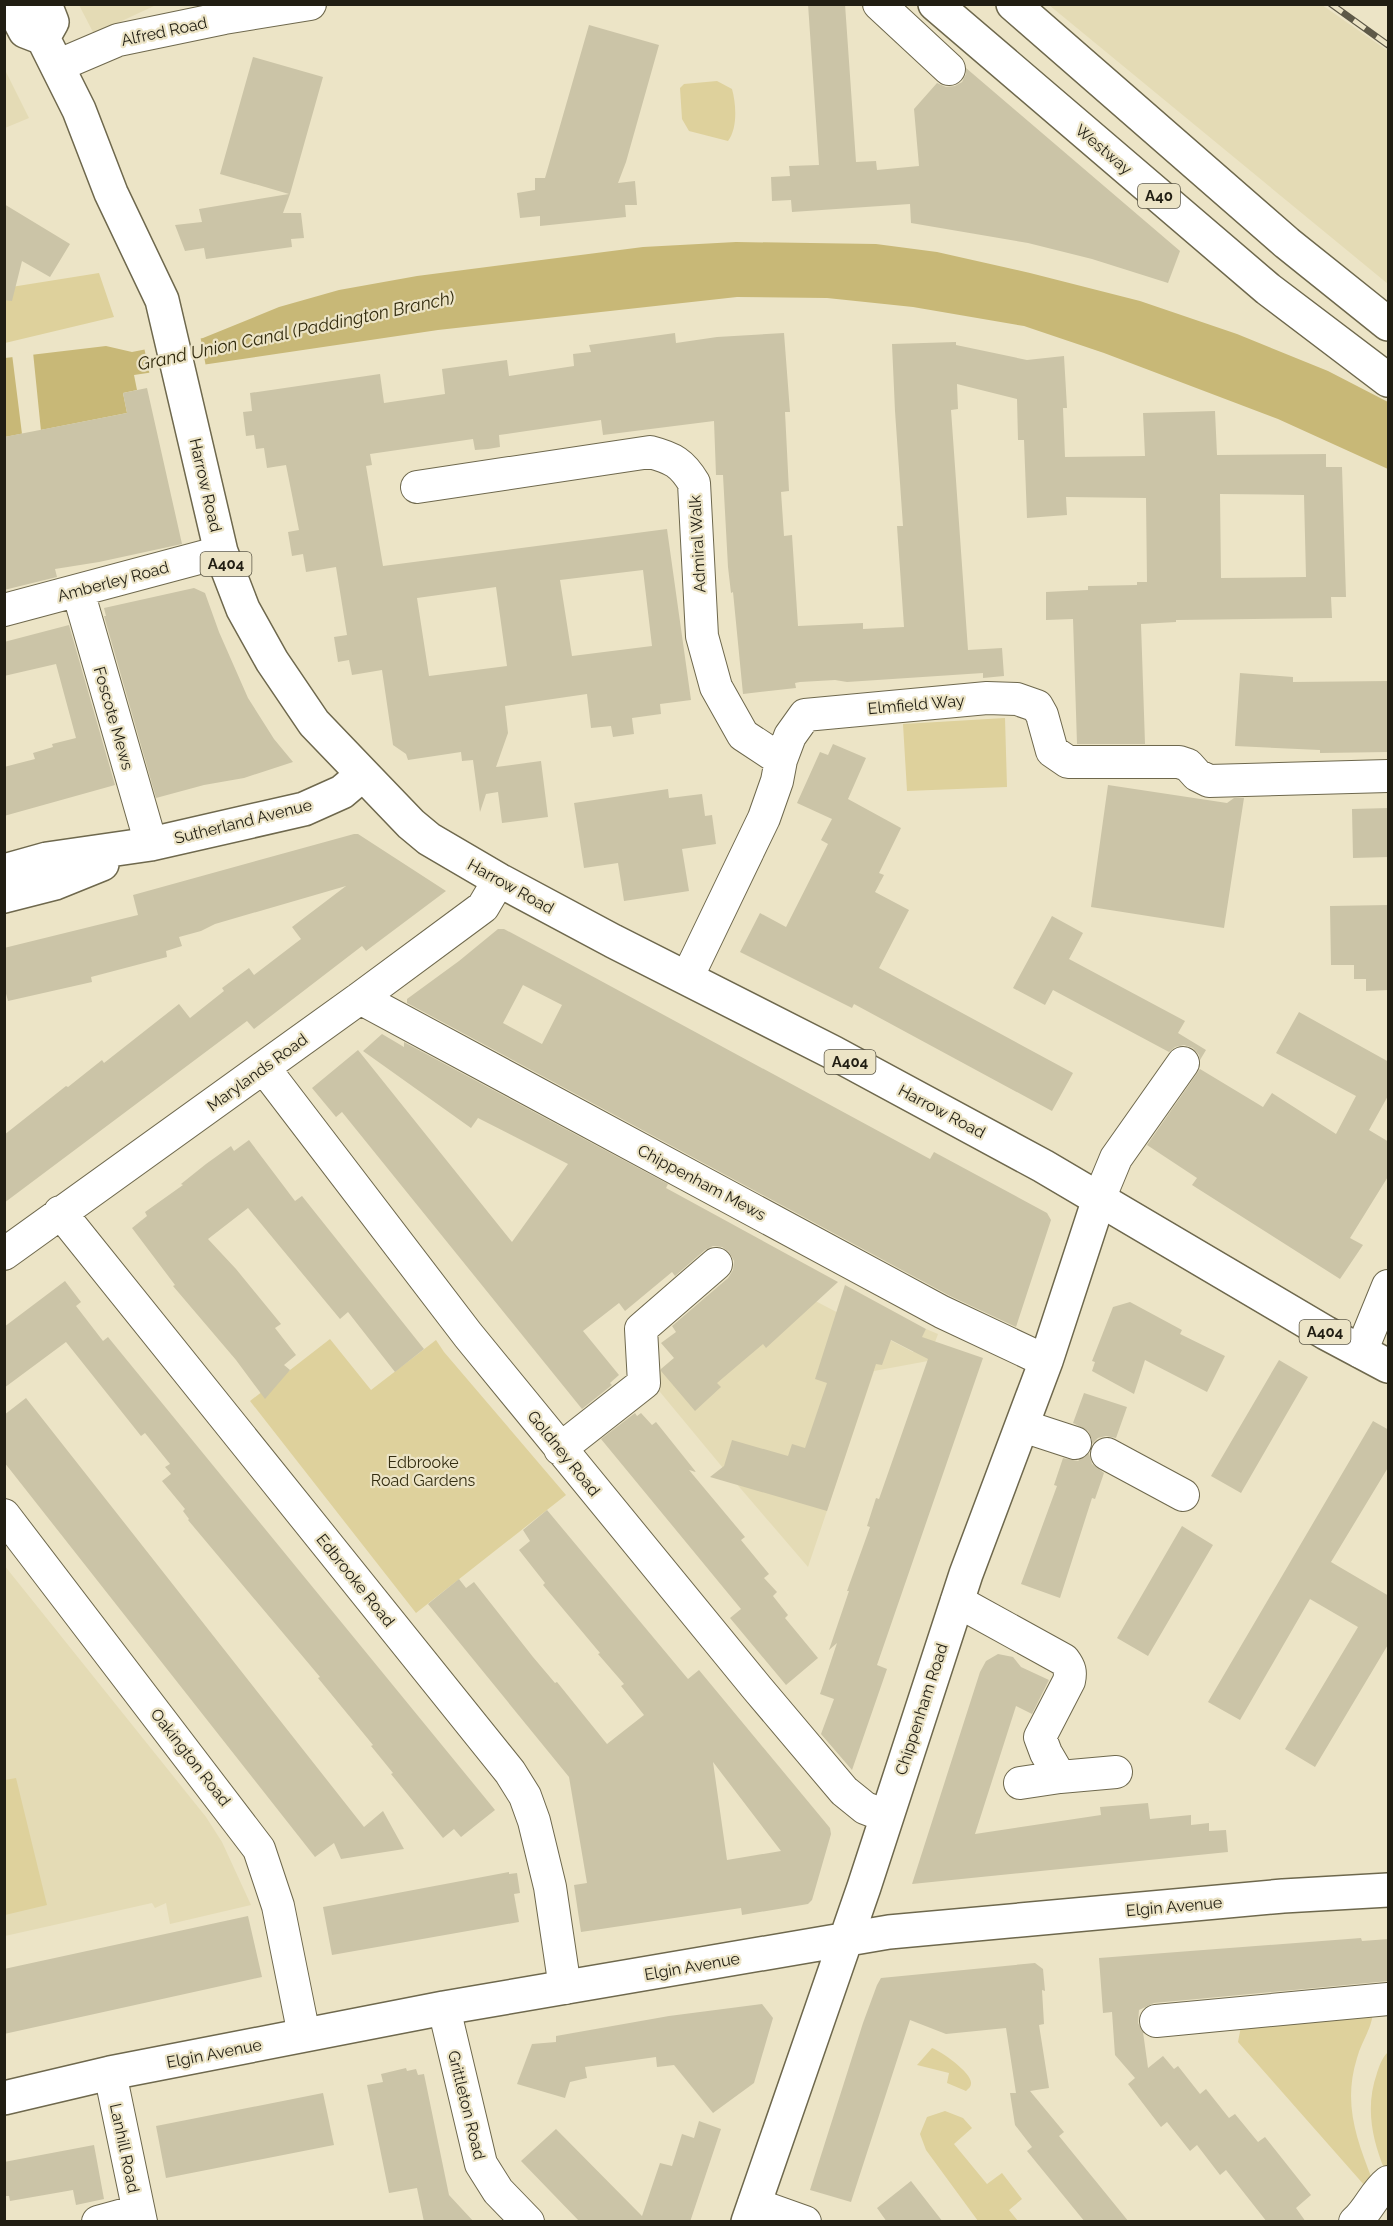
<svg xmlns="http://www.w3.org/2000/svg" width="1393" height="2226" viewBox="0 0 1393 2226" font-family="Raleway,sans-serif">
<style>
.built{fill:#e4dbb5}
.green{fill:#ded19c}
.water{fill:#c8b877}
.pier{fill:#ece4c6}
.building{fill:#cbc4a7;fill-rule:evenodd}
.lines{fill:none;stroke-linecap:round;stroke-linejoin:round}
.street-casing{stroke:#6e684d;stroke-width:34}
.secondary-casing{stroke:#6e684d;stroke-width:36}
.primary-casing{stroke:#6e684d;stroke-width:36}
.highway-casing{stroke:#6e684d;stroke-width:36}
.street{stroke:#fff;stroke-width:32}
.secondary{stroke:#fff;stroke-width:33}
.primary{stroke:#fff;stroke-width:33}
.highway{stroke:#fff;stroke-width:33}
.rail-casing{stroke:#5e5948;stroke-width:7}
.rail{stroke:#ece4c6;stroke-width:4.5;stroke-dasharray:14;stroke-linecap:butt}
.labels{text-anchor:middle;stroke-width:4.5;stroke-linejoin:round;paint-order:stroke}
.shield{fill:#ece4c6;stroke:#5e5949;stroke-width:1.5}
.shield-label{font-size:15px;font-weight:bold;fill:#211e13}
.street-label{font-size:16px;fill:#211e13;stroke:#ece4c6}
.park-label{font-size:16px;fill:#342d10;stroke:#ece4c6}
.water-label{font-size:18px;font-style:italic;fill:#332c0f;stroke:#ece4c6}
</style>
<rect width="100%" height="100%" fill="#ece4c6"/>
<path class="built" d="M 79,5 L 156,5 L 94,34 Z
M 1049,5 L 1322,5 L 1388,51 L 1388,284 Z
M 5,70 L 29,118 L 5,128 L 4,128 Z
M 802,1294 L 913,1352 L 926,1329 L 938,1334 L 928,1361 L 874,1371 L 808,1567 L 723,1468 L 660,1392 L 660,1370 L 674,1358 Z
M 4,1565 L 206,1817 L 222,1842 L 251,1905 L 170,1924 L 166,1903 L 155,1908 L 152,1903 L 5,1936 Z"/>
<path class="green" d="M 717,81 L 732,89 C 736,103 738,128 728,141 L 689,131 L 682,119 L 680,88 L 684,84 Z
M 99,273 L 114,317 L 5,343 L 5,288 Z
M 1005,718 L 1007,787 L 907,791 L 903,724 Z
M 330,1339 L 371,1390 L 436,1340 L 444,1352 L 566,1495 L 416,1613 L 250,1401 Z
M 16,1778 L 47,1905 L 5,1915 L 5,1780 Z
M 1373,2006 C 1374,2027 1362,2039 1357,2058 C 1343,2103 1356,2138 1372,2179 L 1365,2186 L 1238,2042 L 1243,2016 Z
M 932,2048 C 941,2051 972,2073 971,2083 C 971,2087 969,2088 966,2091 L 947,2083 L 949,2073 L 917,2065 Z
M 1388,2052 L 1388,2169 L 1385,2171 C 1372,2139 1365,2107 1377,2073 C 1380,2064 1382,2058 1388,2052 Z
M 945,2111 L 963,2118 L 972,2128 L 954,2144 L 987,2184 L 1002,2173 L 1022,2199 L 1009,2210 L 1018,2221 L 978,2221 L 926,2150 L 920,2134 L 927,2117 Z"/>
<path class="water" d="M 736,242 L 876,244 L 937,252 L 1030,273 L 1140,301 L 1237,334 L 1328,371 L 1388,402 L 1388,469 L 1278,419 L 1104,353 L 1024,326 L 913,307 L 827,298 L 737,297 L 438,330 L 134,375 L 137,390 L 123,393 L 127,413 L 5,437 L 5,358 L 106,346 L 132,352 L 203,338 L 279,307 L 339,290 L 417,276 L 643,247 Z"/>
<path class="pier" d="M 200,335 L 206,367 L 150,376 L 144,347 Z
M 33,352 L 41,431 L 22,434 L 12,354 Z"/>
<path class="building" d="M 808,4 L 845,4 L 856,162 L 876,161 L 877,170 L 919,166 L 914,109 L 937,83 L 946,87 L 955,86 L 962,82 L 966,74 L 966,68 L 1180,251 L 1168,283 L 1092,259 L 1028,243 L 911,223 L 910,204 L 792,212 L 791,200 L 772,201 L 771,177 L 790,176 L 789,166 L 819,165 Z
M 589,25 L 659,45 L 626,162 L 618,183 L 635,181 L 637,205 L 625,205 L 626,217 L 540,226 L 540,216 L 520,218 L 517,193 L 535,190 L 535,178 L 545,178 Z
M 253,57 L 323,77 L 290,194 L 283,213 L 301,213 L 304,238 L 291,239 L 292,247 L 206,259 L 204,248 L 185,251 L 175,225 L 202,222 L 199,209 L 289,194 L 220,174 Z
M 4,204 L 70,244 L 50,277 L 22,261 L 12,301 L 4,300 Z
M 675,333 L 676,343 L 717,337 L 784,333 L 790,412 L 785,412 L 789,491 L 781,492 L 784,536 L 792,535 L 798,626 L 863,623 L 863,629 L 904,627 L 897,526 L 903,526 L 895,411 L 892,344 L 956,342 L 956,345 L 1027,360 L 1064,356 L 1067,408 L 1063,408 L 1065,457 L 1145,456 L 1143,413 L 1215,411 L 1217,455 L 1326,454 L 1326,467 L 1342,467 L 1346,597 L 1331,597 L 1332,618 L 1176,620 L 1176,622 L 1141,624 L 1145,744 L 1077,744 L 1073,619 L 1046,620 L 1046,592 L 1088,590 L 1088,586 L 1137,585 L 1137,582 L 1147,582 L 1146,498 L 1066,497 L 1067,515 L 1027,518 L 1024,440 L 1018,440 L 1017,399 L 957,384 L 958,409 L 951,410 L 968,650 L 1002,648 L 1004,676 L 983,678 L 983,673 L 847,682 L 835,680 L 800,682 L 795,683 L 796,688 L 743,694 L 733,592 L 731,593 L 728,567 L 723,475 L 716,475 L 714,421 L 603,435 L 601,420 L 499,435 L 500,447 L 488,449 L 475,450 L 473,439 L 370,454 L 372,465 L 366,466 L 383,566 L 667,529 L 691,700 L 660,704 L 661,714 L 632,718 L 634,734 L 613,737 L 611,726 L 591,728 L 587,694 L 505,706 L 508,733 L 496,767 L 541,761 L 548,817 L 502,823 L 498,792 L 486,794 L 480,812 L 473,760 L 462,761 L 461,752 L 408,760 L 406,754 L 393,745 L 382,670 L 352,675 L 349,660 L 338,662 L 334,637 L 347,635 L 336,567 L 306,572 L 303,554 L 292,556 L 288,532 L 299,530 L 286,465 L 267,468 L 264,448 L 256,449 L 254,435 L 246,436 L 243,412 L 252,411 L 250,393 L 380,374 L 384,403 L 445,394 L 442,369 L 507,360 L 509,376 L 574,366 L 573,354 L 591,352 L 589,345 ZM 1220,494 L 1304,495 L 1306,577 L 1221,578 ZM 643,570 L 652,646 L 572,656 L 560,580 ZM 496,587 L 507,666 L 429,676 L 417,598 Z
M 147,388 L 182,544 L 99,562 L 55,569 L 57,577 L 4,590 L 4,437 L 127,413 L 123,393 Z
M 194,588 L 205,593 L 219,632 L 248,698 L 274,739 L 293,762 L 244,778 L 204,785 L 156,798 L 104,616 L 106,616 L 104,608 Z
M 69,625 L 115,785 L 4,816 L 4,767 L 35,759 L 33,753 L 53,747 L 52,744 L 76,738 L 56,664 L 4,676 L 4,642 Z
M 1240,673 L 1293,677 L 1293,682 L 1389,681 L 1389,752 L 1320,753 L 1320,750 L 1235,746 Z
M 833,744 L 866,758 L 848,799 L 901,828 L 879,873 L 884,875 L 875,892 L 909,910 L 879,968 L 1073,1073 L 1052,1111 L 854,1004 L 852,1008 L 740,952 L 760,913 L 786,927 L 828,844 L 821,840 L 832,819 L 797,803 L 820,752 L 828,755 Z
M 1108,785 L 1227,803 L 1234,798 L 1244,798 L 1224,928 L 1091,907 Z
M 668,789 L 669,798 L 702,794 L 705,816 L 712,815 L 716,844 L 682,849 L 689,891 L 624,901 L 618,863 L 584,868 L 574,803 Z
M 1389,808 L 1389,857 L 1353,858 L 1352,809 Z
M 354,834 L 358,834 L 446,891 L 366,951 L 362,946 L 254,1029 L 247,1021 L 4,1203 L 4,1135 L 66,1086 L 68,1087 L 102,1060 L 104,1063 L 179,1004 L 190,1018 L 224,991 L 222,988 L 249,968 L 254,975 L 301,939 L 292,927 L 346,886 L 215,924 L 201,931 L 179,937 L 182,946 L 166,951 L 167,957 L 91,977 L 92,982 L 8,1001 L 4,986 L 4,948 L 138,915 L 133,895 Z
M 1389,905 L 1389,990 L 1366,991 L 1366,979 L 1354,979 L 1354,965 L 1331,965 L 1330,906 Z
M 1052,916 L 1083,933 L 1069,959 L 1185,1021 L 1178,1033 L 1206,1050 L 1200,1060 L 1199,1055 L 1193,1048 L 1184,1045 L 1175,1047 L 1169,1052 L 1053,990 L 1045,1005 L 1013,988 Z
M 498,929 L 504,929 L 553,955 L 930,1159 L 934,1152 L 1047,1213 L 1051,1220 L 1016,1327 L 950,1296 L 407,1003 L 407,999 L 459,961 ZM 523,985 L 562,1005 L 542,1044 L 503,1023 Z
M 1299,1012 L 1389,1062 L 1389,1094 L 1369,1130 L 1389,1142 L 1389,1175 L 1350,1238 L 1363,1245 L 1340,1279 L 1192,1185 L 1197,1178 L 1147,1145 L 1200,1069 L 1263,1107 L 1272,1093 L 1336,1134 L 1356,1096 L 1276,1053 Z
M 382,1034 L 404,1047 L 404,1042 L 668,1184 L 666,1188 L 838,1282 L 766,1348 L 763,1344 L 717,1383 L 721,1387 L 695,1411 L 661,1371 L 661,1369 L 674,1358 L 661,1343 L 676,1332 L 672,1326 L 728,1278 L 733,1270 L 734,1261 L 729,1252 L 722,1247 L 713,1246 L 705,1250 L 675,1276 L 672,1272 L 625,1311 L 619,1303 L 583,1331 L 619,1375 L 610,1383 L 612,1385 L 582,1409 L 342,1112 L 336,1117 L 312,1088 L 358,1050 L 512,1242 L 568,1164 L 478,1118 L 471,1128 L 363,1051 Z
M 249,1140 L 295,1201 L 302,1196 L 424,1349 L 395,1372 L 348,1312 L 340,1319 L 248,1208 L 208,1239 L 236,1269 L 281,1324 L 275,1328 L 296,1355 L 284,1365 L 290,1370 L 265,1399 L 236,1360 L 173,1286 L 175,1285 L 132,1228 L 147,1216 L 145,1212 L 183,1185 L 181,1184 L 206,1164 L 231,1146 L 234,1151 Z
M 65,1281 L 81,1302 L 76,1306 L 103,1341 L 108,1337 L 495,1810 L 461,1837 L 454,1829 L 443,1838 L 434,1827 L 391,1774 L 393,1773 L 371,1746 L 373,1745 L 318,1678 L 320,1677 L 188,1520 L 189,1519 L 183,1511 L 185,1509 L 162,1481 L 171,1474 L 165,1467 L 170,1464 L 145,1433 L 141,1436 L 66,1342 L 4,1388 L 4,1327 Z
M 845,1285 L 926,1329 L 922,1337 L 983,1358 L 877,1665 L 887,1669 L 852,1770 L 821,1734 L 834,1699 L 820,1694 L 837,1643 L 829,1650 L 849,1591 L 847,1591 L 870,1527 L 867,1526 L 876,1498 L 879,1499 L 928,1359 L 891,1340 L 882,1365 L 876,1364 L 827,1511 L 710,1477 L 724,1466 L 732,1440 L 788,1456 L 792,1444 L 805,1448 L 827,1383 L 815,1379 Z
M 1130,1302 L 1182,1330 L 1180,1334 L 1225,1356 L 1207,1392 L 1145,1360 L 1134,1394 L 1092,1371 L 1095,1362 L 1092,1361 L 1113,1307 Z
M 1279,1360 L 1308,1377 L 1241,1493 L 1211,1476 Z
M 1084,1393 L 1127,1407 L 1116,1438 L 1106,1436 L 1098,1438 L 1092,1444 L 1092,1439 L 1088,1431 L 1073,1423 Z
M 26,1398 L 364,1827 L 383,1811 L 404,1849 L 341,1859 L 334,1843 L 315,1857 L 4,1462 L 4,1415 Z
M 635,1413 L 637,1416 L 641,1413 L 652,1425 L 656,1422 L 696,1472 L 689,1470 L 745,1537 L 741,1540 L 769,1574 L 764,1578 L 777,1592 L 773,1596 L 788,1615 L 785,1618 L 818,1658 L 786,1685 L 730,1618 L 741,1609 L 601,1439 Z
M 1373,1421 L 1389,1430 L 1389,1466 L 1331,1562 L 1389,1596 L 1389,1643 L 1315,1767 L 1285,1749 L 1358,1627 L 1310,1599 L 1240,1720 L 1208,1702 Z
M 1089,1453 L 1092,1464 L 1104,1473 L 1095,1499 L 1092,1498 L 1060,1598 L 1021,1584 L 1057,1486 L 1054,1485 L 1063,1458 L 1078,1461 Z
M 547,1510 L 688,1679 L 699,1670 L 830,1828 L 831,1834 L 812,1900 L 808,1904 L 742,1915 L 741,1908 L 581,1932 L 574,1885 L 587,1883 L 569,1777 L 428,1604 L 459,1579 L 466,1588 L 474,1582 L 533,1657 L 555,1683 L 557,1682 L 607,1744 L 644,1715 L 621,1686 L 624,1684 L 598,1654 L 600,1653 L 543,1585 L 545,1583 L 519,1550 L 530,1541 L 523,1530 ZM 713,1762 L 781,1851 L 727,1860 Z
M 1182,1526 L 1213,1545 L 1148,1656 L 1117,1638 Z
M 998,1654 L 1013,1657 L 1021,1667 L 1049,1680 L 1032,1714 L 1016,1706 L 975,1834 L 1101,1815 L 1100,1807 L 1148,1803 L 1150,1819 L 1191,1815 L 1191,1825 L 1209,1823 L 1209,1831 L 1226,1830 L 1228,1852 L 912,1884 L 980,1672 L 986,1661 Z
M 509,1872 L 509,1874 L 517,1873 L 520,1893 L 514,1894 L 519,1922 L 332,1955 L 323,1907 Z
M 248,1916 L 262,1977 L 4,2034 L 4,1969 Z
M 1361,1938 L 1362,1941 L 1389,1939 L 1389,1981 L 1154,2003 L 1139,2010 L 1138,2023 L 1143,2032 L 1148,2068 L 1163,2056 L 1174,2069 L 1178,2066 L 1200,2094 L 1206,2089 L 1229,2118 L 1235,2114 L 1258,2142 L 1265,2137 L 1311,2195 L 1296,2208 L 1306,2222 L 1267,2222 L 1226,2170 L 1220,2175 L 1197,2145 L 1190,2151 L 1167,2122 L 1161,2127 L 1128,2084 L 1135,2078 L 1115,2055 L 1112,2012 L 1103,2013 L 1099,1958 Z
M 1035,1963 L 1043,1969 L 1045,1991 L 1042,1990 L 1044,2024 L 1039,2025 L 1049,2088 L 1030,2091 L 1064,2132 L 1059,2136 L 1129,2222 L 1085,2222 L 1027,2151 L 1032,2147 L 1015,2125 L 1010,2093 L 1016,2093 L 1006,2028 L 946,2034 L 910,2020 L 851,2202 L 810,2190 L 863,2023 L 877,1985 L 881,1978 Z
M 762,2004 L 773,2018 L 754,2083 L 713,2113 L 674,2065 L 657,2067 L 656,2057 L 585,2067 L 587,2078 L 570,2082 L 565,2098 L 517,2084 L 532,2044 L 556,2042 L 556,2036 L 669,2016 Z
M 406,2068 L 407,2071 L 416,2069 L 418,2075 L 424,2074 L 449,2195 L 474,2222 L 424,2222 L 417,2188 L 389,2193 L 367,2085 L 383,2082 L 381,2074 Z
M 323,2093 L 334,2145 L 166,2178 L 156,2126 Z
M 699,2121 L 721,2129 L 690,2222 L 580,2222 L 521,2161 L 556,2129 L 642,2216 L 660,2163 L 672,2166 L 682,2134 L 694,2138 Z
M 94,2145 L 104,2199 L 76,2205 L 73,2190 L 10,2201 L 9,2196 L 4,2196 L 4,2162 Z
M 911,2181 L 943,2222 L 887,2222 L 877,2208 Z"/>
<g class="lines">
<g class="street-casing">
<path id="street" d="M 879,4 L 949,69
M 57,66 L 118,40 L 224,18 L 310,4
M 417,487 L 650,452 C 673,458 682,463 694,483 L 702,636 L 716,687 L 743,735 L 781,760
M 78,591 L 151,844
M 4,610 L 221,552
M 687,978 L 764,818 L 777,781 L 781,760 L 790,736 L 805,715 L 987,698 L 1017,699 L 1037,706 L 1042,715 L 1052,751 L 1068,762 L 1179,762 L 1188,765 L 1197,775 L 1209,781 L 1388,776
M 360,998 L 942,1312 L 1046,1361
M 264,1068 L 468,1335 L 757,1688 L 844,1791 L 865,1808 L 886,1816
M 1099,1199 L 1116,1158 L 1183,1063
M 60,1212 L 510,1772 L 525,1796 L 534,1821 L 550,1887 L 565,1988
M 4,1254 L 360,998 L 483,907 L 499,880
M 1361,1352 L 1388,1286
M 1023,1426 L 1075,1443
M 560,1449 L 644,1383 L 641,1329 L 716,1264
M 1107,1454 L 1183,1495
M 4,1515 L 259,1849 L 278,1906 L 304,2035
M 957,1601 L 1064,1660 C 1070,1668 1071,1672 1069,1681 L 1040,1737 L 1046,1753 L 1060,1777
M 1020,1783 L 1060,1777 L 1116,1772
M 444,2008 L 481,2164 L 498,2191 L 528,2222
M 1156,2021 L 1388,1999
M 110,2073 L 141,2222
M 754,2204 L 805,2222
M 98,2222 L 138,2211
M 1355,2222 C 1369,2210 1374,2193 1388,2182"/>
</g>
<g class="secondary-casing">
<path id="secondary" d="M 4,871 L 47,859 L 151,844 L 304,809 L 342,792 L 362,775
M 4,896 L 55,883 L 102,864
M 4,2098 L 110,2073 L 444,2008 L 889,1932 L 1283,1896 L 1388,1890
M 748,2222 L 864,1887 L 966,1574 L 1046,1361 L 1099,1199"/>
</g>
<g class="primary-casing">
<path id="primary" d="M 11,4 L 25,31 L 43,38 L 79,110 L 111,193 L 162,300 L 221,552 L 243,609 L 272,661 L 314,723 L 411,824 L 429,839 L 499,880 L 613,941 L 834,1053 L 1043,1166 L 1326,1333 L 1388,1366
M 43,38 L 52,22 L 45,4"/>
</g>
<g class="highway-casing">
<path id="highway" d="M 935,4 L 1268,289 L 1388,380
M 1013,4 L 1287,243 L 1388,324"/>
</g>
<use href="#street" class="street"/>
<use href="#secondary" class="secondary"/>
<use href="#primary" class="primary"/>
<use href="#highway" class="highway"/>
<g class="rail-casing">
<path id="rail" d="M 1331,4 L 1388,45"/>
</g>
<use href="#rail" class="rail"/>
</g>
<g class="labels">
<g class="shield">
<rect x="1138" y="184" width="42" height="24" rx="4.5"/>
<rect x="200.5" y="552" width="51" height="24" rx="4.5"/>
<rect x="824.5" y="1050" width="51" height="24" rx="4.5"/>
<rect x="1299.5" y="1320" width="51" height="24" rx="4.5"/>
</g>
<g class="shield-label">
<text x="1159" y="201">A40</text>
<text x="226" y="569">A404</text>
<text x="850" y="1067">A404</text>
<text x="1325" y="1337">A404</text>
</g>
<g class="street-label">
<text transform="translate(164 31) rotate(-12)" y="6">Alfred Road</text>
<text transform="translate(1104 149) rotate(40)" y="6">Westway</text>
<text transform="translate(206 485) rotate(77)" y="6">Harrow Road</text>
<text transform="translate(697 544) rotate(-93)" y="6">Admiral Walk</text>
<text transform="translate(113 581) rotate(-15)" y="6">Amberley Road</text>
<text transform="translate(916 704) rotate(-5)" y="6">Elmfield Way</text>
<text transform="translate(114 718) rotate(74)" y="6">Foscote Mews</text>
<text transform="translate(243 821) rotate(-14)" y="6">Sutherland Avenue</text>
<text transform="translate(511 886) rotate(29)" y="6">Harrow Road</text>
<text transform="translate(257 1072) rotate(-36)" y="6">Marylands Road</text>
<text transform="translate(942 1111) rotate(28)" y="6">Harrow Road</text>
<text transform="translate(702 1182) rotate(28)" y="6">Chippenham Mews</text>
<text transform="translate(564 1453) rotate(51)" y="6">Goldney Road</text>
<text transform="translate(356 1580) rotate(51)" y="6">Edbrooke Road</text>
<text transform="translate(921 1709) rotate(-72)" y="6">Chippenham Road</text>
<text transform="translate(191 1757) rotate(52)" y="6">Oakington Road</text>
<text transform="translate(1174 1906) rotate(-5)" y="6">Elgin Avenue</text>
<text transform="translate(692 1966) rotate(-10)" y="6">Elgin Avenue</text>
<text transform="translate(214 2053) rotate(-11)" y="6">Elgin Avenue</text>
<text transform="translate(467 2105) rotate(76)" y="6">Grittleton Road</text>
<text transform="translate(125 2148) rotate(78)" y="6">Lanhill Road</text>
</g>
<g class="park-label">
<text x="423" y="1468">Edbrooke<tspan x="423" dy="18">Road Gardens</tspan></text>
</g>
<g class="water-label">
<text transform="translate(296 331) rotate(-12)" y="6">Grand Union Canal (Paddington Branch)</text>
</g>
</g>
<rect width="1393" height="2226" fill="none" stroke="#211e13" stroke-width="12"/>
</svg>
